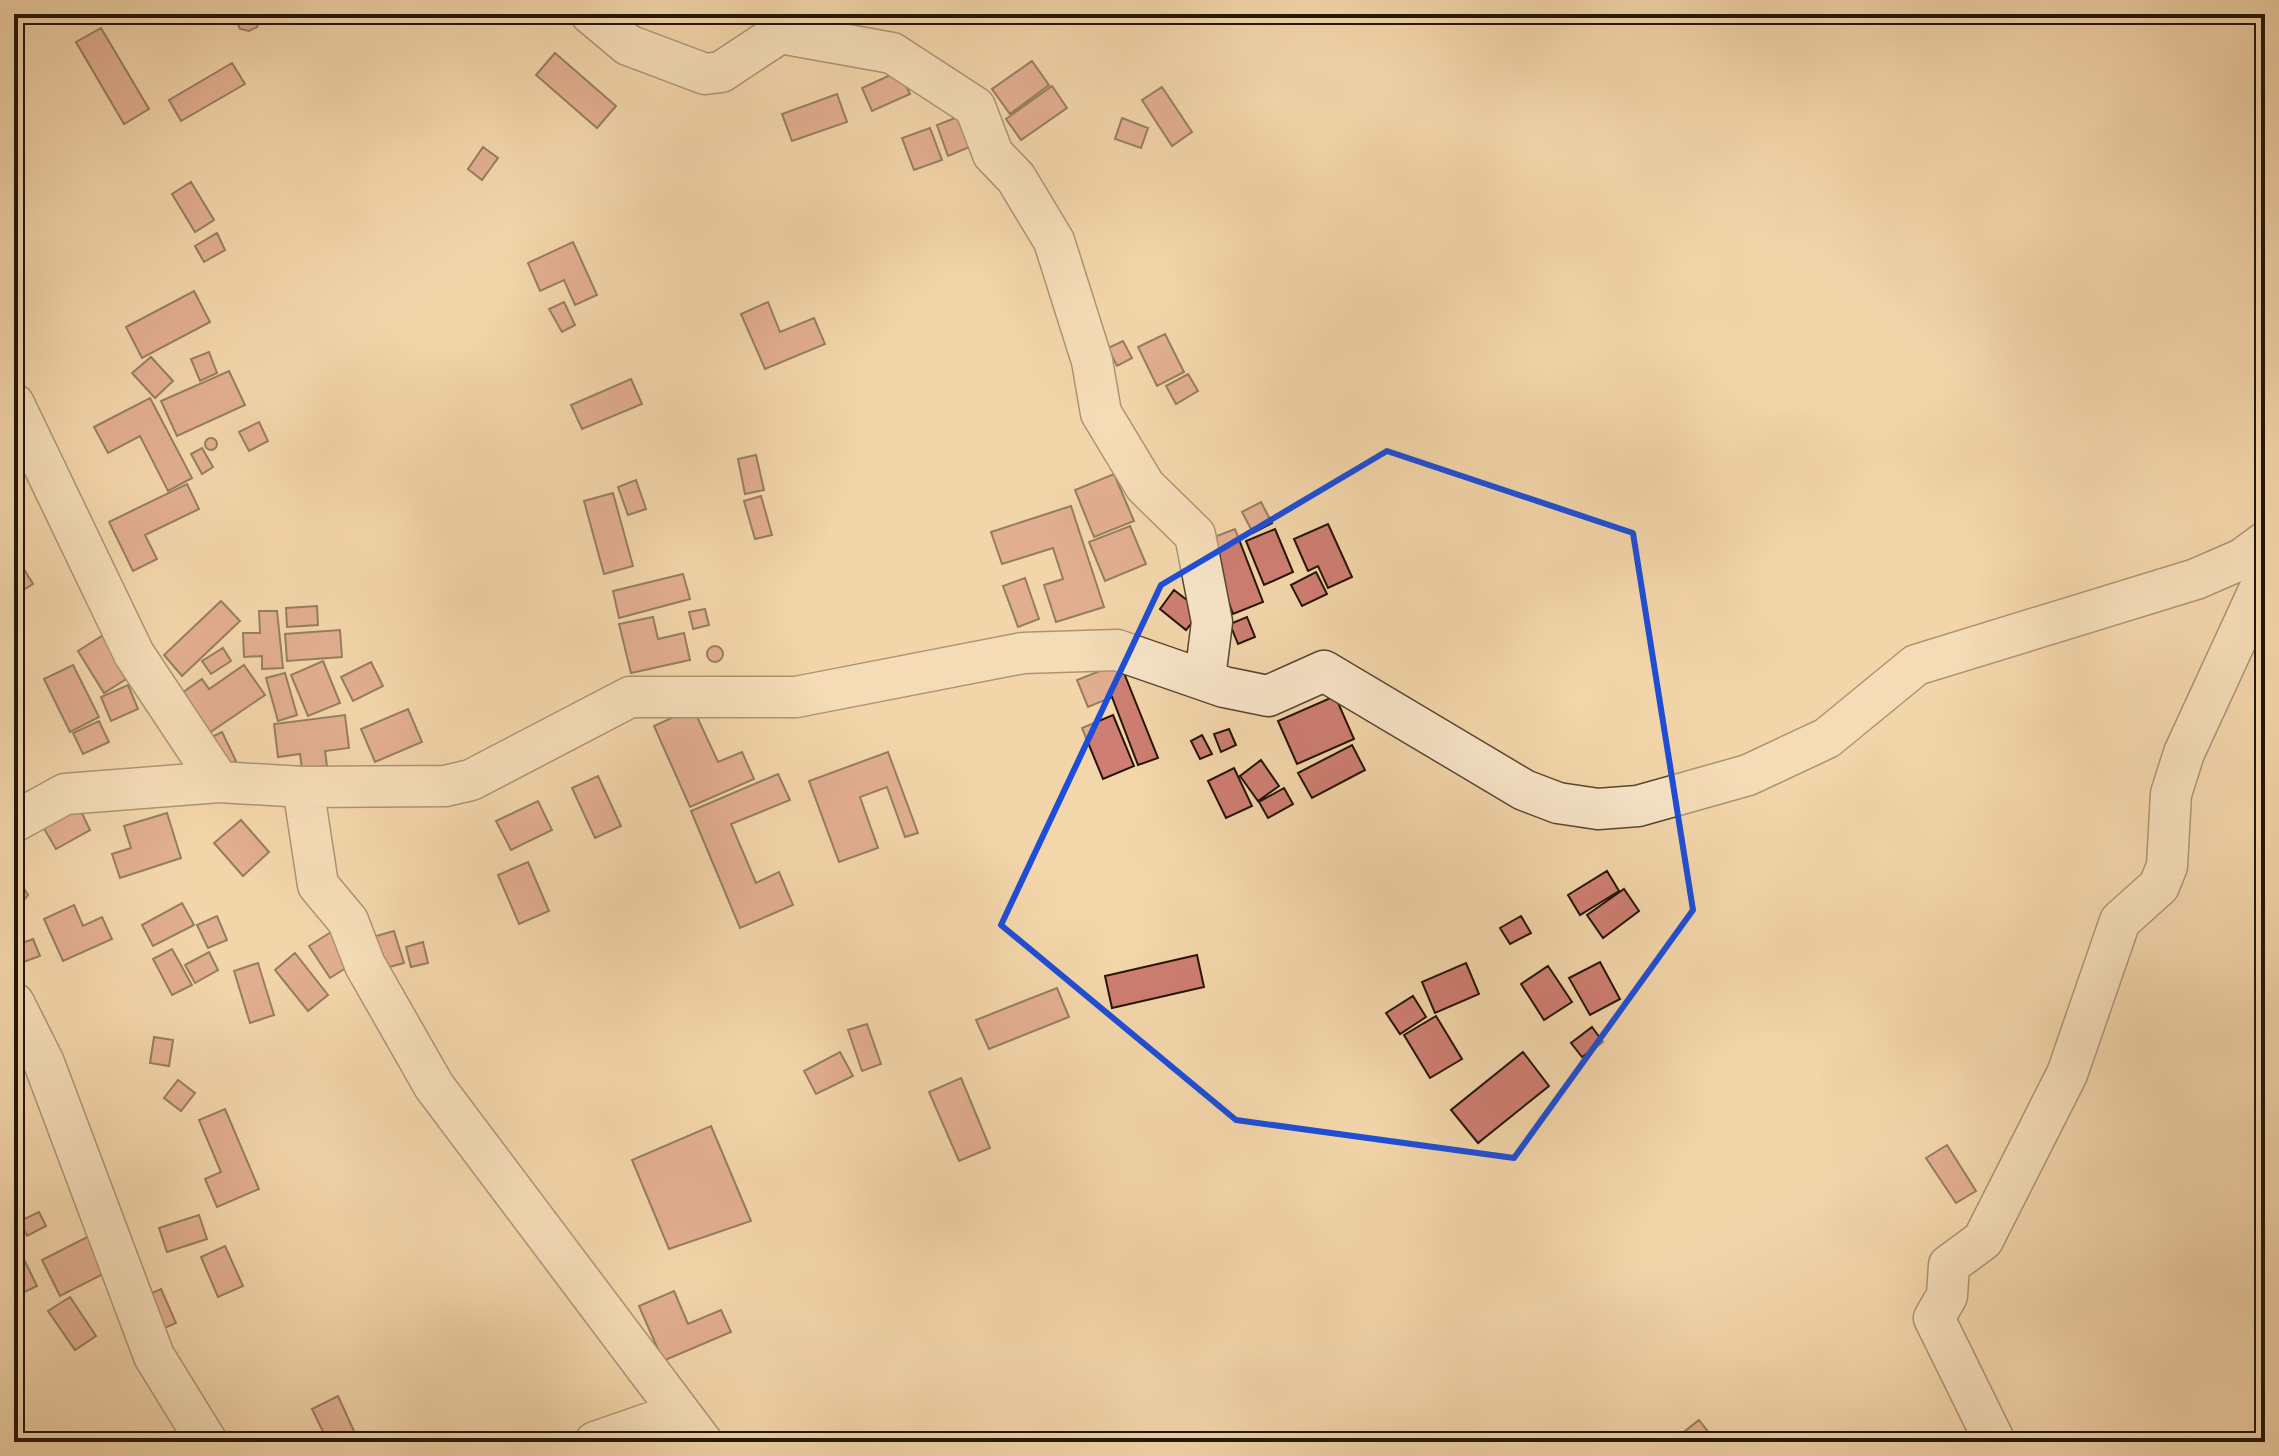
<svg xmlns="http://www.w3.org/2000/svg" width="2279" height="1456" font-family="'Gentium Book Plus',serif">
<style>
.building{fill:#ce7e72;stroke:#241507;stroke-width:2}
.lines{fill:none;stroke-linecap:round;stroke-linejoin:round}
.minor-casing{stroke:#584530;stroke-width:43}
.minor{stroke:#f7e4c8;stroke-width:40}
.marked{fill:none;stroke:#1d4ed8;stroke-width:6;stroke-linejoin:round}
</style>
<rect width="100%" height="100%" fill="#f3d6aa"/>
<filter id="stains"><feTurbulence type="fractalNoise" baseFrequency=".0025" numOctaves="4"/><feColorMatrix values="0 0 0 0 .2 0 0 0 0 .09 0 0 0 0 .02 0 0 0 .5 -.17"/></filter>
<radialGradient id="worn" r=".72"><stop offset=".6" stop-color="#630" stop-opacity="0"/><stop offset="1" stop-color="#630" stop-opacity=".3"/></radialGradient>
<!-- building -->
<path class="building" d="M233,14H261V18L257,27L249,31L240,29Z
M442,14H464L459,24Z
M101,28L149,109L124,124L76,42Z
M555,53L616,106L597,128L536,75Z
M1032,61L1049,85L1010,114L992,89Z
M232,63L245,84L181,121L169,100Z
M899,71L910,94L872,111L862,88Z
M1052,86L1067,108L1021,140L1006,119Z
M1162,87L1192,132L1172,146L1142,100Z
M837,94L847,122L792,141L782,114Z
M960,116L972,146L948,156L937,125Z
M1122,118L1148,128L1141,148L1115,139Z
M930,128L942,160L914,170L902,138Z
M483,147L498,158L482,180L468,169Z
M191,182L214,220L195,232L172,194Z
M217,233L225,250L204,262L195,246Z
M573,242L597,295L575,305L564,280L540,291L528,263Z
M194,291L210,322L142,358L126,327Z
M564,302L575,325L562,332L549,309Z
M768,302L780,332L814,318L825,344L765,369L741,314Z
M1165,334L1184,372L1157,386L1138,347Z
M1123,341L1132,358L1117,366L1108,348Z
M209,352L217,373L200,381L191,359Z
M151,357L173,381L155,398L132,373Z
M229,371L245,405L177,436L161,401Z
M1188,374L1198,391L1176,404L1166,386Z
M631,379L642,404L582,429L571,405Z
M150,398L192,478L168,491L140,436L108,453L94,427Z
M259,422L268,441L249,451L239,432Z
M205 444a6 6 0 1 1 12 0a6 6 0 1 1-12 0Z
M202,448L213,467L202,474L191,454Z
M756,455L764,490L745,494L738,459Z
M1114,474L1134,521L1094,537L1075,490Z
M636,480L646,509L628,515L618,487Z
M187,484L199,509L145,535L157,559L133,571L109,522Z
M613,493L633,566L604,574L584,501Z
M761,496L772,535L755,539L744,501Z
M1261,502L1272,523L1253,533L1242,512Z
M1071,506L1104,607L1056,622L1044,585L1063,579L1053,548L1002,564L991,532Z
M1328,524L1352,577L1328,588L1318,566L1308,571L1294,539Z
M1130,526L1146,564L1105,581L1089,542Z
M1235,529L1263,602L1233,614L1206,540Z
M1275,529L1293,572L1264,585L1246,541Z
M14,553L33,584L14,596Z
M1316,572L1327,594L1302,606L1291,585Z
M683,574L690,599L619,618L613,591Z
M1025,578L1039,619L1018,627L1003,586Z
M1174,590L1201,611L1186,630L1160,609Z
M221,601L240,621L182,676L164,655Z
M317,606L318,625L287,627L286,608Z
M705,609L709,625L693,629L689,612Z
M259,611H277L283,668L262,669V656L244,657L243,633H260Z
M653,617L658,639L684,633L690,660L631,673L619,624Z
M1247,617L1255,637L1238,644L1230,624Z
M340,630L342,657L287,661L285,634Z
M105,634L131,676L104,693L78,651Z
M707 654a8 8 0 1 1 16 0a8 8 0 1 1-16 0Z
M223,648L231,661L211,674L202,661Z
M323,661L340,703L308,716L291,675Z
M371,662L383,686L353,701L341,677Z
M1120,663L1158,758L1138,765L1112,697L1088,707L1077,680Z
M73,665L99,717L70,732L44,679Z
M244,665L265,695L196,742L179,695L202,679L209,689Z
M285,673L297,715L278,721L266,678Z
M128,685L138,709L111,721L101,697Z
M1335,696L1354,739L1297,764L1278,721Z
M693,708L718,762L742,752L754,779L690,807L654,726Z
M408,709L422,742L375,762L361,729Z
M345,715L349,748L325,751L327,766L302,769L300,754L278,757L274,724Z
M1113,715L1134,766L1103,779L1082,728Z
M99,721L109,742L83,754L73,733Z
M1229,729L1236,745L1221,752L1214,734Z
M222,732L236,761L217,770L203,741Z
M1202,735L1212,754L1200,759L1191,741Z
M1352,745L1365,770L1312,798L1298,773Z
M888,752L918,833L905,837L887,787L860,797L878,848L839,862L809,781Z
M1261,760L1279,786L1258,801L1240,776Z
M1234,768L1252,806L1226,818L1208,781Z
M778,774L790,800L731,824L756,883L779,872L793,905L740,928L691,811Z
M598,776L621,826L595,838L572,788Z
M1284,788L1293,804L1268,818L1259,802Z
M538,801L552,830L511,850L496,821Z
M79,807L90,830L56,849L43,827Z
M167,813L181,858L120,878L112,854L131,848L124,826Z
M241,820L269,852L243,876L214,843Z
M528,862L549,911L519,924L498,875Z
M1607,871L1619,891L1580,915L1568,895Z
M21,884L28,895L20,905H14V885Z
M1624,889L1639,911L1603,938L1587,915Z
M182,903L194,925L153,946L142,925Z
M74,905L83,926L102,917L112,939L63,961L44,919Z
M217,916L227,940L208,948L197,925Z
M1521,916L1531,933L1510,944L1500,928Z
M339,927L360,959L330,978L309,946Z
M394,931L404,963L371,972L362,940Z
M33,939L40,956L15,965L14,946Z
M423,942L428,963L411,967L406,947Z
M172,949L192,985L172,995L153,959Z
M209,952L218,970L195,983L185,965Z
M295,953L328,995L308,1011L275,970Z
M1197,955L1204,987L1112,1008L1105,976Z
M1600,962L1620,999L1590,1015L1569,978Z
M258,963L274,1015L250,1023L234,971Z
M1466,963L1479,994L1435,1013L1422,982Z
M1548,966L1572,1002L1544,1020L1521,984Z
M1057,988L1069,1017L989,1049L976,1020Z
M1413,996L1426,1017L1400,1034L1386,1013Z
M1436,1016L1462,1059L1430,1078L1404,1035Z
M867,1024L881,1064L862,1071L848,1030Z
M1592,1027L1603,1042L1582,1057L1571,1043Z
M154,1037L173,1040L169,1066L150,1063Z
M840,1052L853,1076L816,1094L804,1071Z
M1523,1052L1549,1086L1478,1143L1451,1110Z
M961,1078L990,1148L959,1161L929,1092Z
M178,1080L195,1093L181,1111L164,1098Z
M225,1109L259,1189L217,1207L205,1179L221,1172L199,1120Z
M711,1126L751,1221L669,1249L632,1160Z
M1947,1145L1976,1191L1956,1203L1926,1158Z
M39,1212L46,1226L27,1236L20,1221Z
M199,1215L207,1239L167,1252L159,1228Z
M95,1233L113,1269L60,1296L42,1260Z
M14,1239L37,1286L14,1297Z
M225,1246L243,1286L218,1297L201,1257Z
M161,1289L176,1323L160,1330L145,1296Z
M674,1291L688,1324L721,1310L731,1332L663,1361L639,1306Z
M70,1297L96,1336L75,1350L48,1311Z
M338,1396L359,1442H328L312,1409Z
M1699,1420L1716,1442H1685L1680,1435Z"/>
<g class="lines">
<!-- minor casing -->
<g class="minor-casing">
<path id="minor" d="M591,14L628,45L705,74L721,72L780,33L892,53L975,107L993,154L1016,178L1054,241L1092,361L1101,413L1145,486L1195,535L1212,622L1205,678
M14,404L134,654L219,782
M303,787L318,885L348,921L365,965L434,1086L702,1442
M14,822L65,794L219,782L303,787L445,786L471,780L630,697H796L1023,653L1117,650L1224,687L1268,696L1324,671L1524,790L1558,803L1598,809L1638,806L1748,775L1827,738L1916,665L2196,579L2242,559L2265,542
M14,1003L44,1063L154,1356L207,1442
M595,1442L679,1413
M1995,1442L1934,1318L1947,1296L1949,1265L1983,1240L2067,1074L2120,921L2159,886L2167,866L2171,794L2184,753L2265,577"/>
</g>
<!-- minor -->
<use href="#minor" class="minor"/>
</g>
<!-- marked area -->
<path d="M0 0H2279V1456H0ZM1387,451L1633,533L1693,910L1514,1158L1236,1120L1001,925L1161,585Z" fill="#f3d6aa" fill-opacity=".55" fill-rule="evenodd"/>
<path class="marked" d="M1387,451L1633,533L1693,910L1514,1158L1236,1120L1001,925L1161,585Z"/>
<!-- margin -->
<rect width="2279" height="1456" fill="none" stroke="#f3d6aa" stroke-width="48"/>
<rect x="16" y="16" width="2247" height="1424" fill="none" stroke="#241507" stroke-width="4"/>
<rect x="24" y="24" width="2231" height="1408" fill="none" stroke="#241507" stroke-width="2"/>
<rect width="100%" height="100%" filter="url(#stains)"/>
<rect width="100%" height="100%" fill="url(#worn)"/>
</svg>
